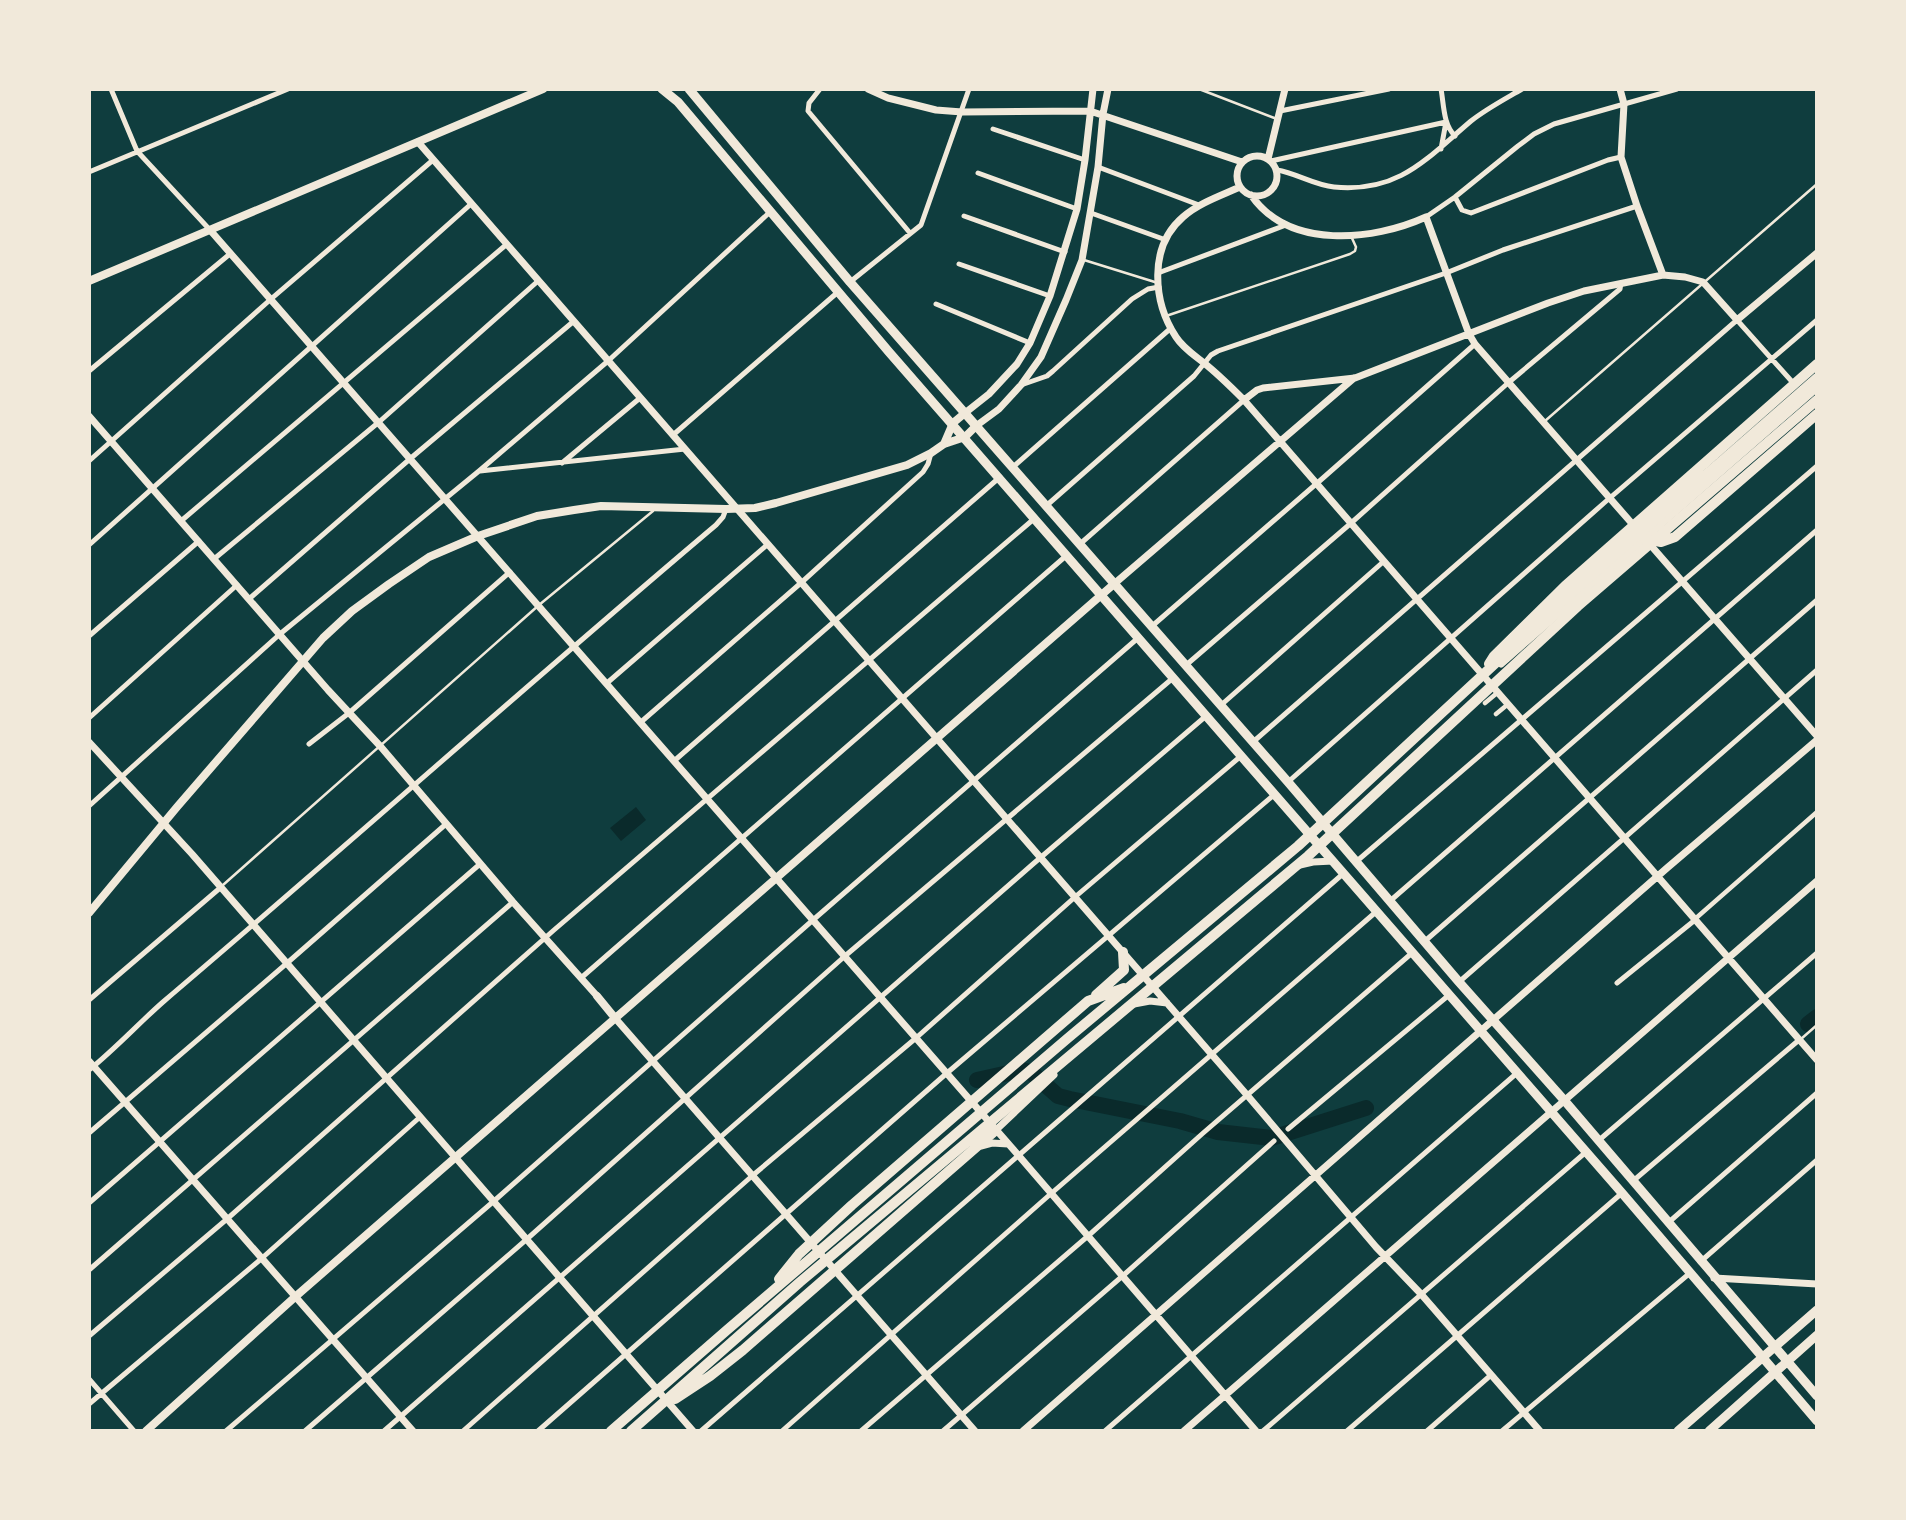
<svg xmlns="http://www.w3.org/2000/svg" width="1906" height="1520" font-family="Quicksand,sans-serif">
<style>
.water{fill:#0a2a2b}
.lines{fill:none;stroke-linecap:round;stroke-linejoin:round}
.river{stroke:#0a2a2b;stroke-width:16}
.service{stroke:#f1e9da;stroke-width:2.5}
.pedestrian{stroke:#f1e9da;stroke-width:4.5}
.minor{stroke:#f1e9da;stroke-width:5}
.tertiary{stroke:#f1e9da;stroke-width:7}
.secondary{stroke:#f1e9da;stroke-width:8}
.primary{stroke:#f1e9da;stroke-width:9}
.motorway{stroke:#f1e9da;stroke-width:10}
</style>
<rect width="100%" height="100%" fill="#0f3d3e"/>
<!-- water -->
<path class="water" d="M636,807L646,820L621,841L610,828Z"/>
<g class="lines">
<!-- river -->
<path class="river" d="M1808,1024L1817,1017
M977,1080L1022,1070L1032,1073L1058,1096L1070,1099L1180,1121L1218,1132L1272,1138L1366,1108"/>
<!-- service -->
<path class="service" d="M1199,89L1277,119
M1084,260L1158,283
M1166,316L1350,254L1355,251L1356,247L1351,236
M1545,421L1817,184
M223,885L539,605L653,511
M1801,1039L1817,1025"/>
<!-- pedestrian -->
<path class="pedestrian" d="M1485,703L1497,693
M1496,714L1507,705
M1695,919L1817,812"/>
<!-- minor -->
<path class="minor" d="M111,89L137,151L210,230
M820,89L809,103L808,111L910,233
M1441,89C1444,105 1443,124 1455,136
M1280,111L1389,89
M993,129L1085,160
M1271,161L1446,122L1441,149
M1098,167L1199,205
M1277,170C1296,173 1314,185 1334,187C1399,193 1426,159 1471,121C1486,109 1505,99 1522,89
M89,172L288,89
M978,173L1077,209
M1455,197L1462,210L1471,213L1608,160L1621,157
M1091,213L1166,240
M964,216L1065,252
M1426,217L1455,197L1518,146L1534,134L1554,124L1677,89
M959,264L1050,296
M1158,273L1286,225
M850,282L921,225L969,89
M936,304L1030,343
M89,371L231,253
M1021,385L1047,376L1053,371L1132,299L1148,289L1159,287
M673,435L838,292
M89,461L271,299L433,160
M562,463L640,398
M1013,467L1171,328
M480,471L685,449
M1046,506L1194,376L1211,355L1218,351L1446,273L1503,250L1637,206
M181,521L507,244
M1080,544L1244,400
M89,545L471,204
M214,559L379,422L538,281
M249,599L411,458L574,321
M1151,627L1323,478L1475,344
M89,636L199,541
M1185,666L1350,524L1508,383L1620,289L1621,283
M607,683L768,544
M1220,706L1383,562
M89,718L237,585
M641,722L802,582L923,472L928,464L931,453
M1253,742L1737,320L1795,385
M309,744L349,713L510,572
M674,761L1000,477
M1288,782L1604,503L1817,320
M89,806L280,634L479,471L608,361L770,212
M1357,861L1817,466
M1390,901L1817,530
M1425,941L1817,600
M581,978L1067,555
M1459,982L1817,670
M1617,983L1695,920
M89,1000L220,888
M89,1070C115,1049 138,1024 163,1002C349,844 530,682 716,525L723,517L726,509
M1288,1129L1449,995
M89,1133L286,964L446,824
M1598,1141L1817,953
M1633,1181L1799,1040
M89,1203L480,864
M1669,1222L1817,1093
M1700,1262L1817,1160
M89,1270L513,902
M89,1336L227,1219L554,930L1035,518
M89,1379L134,1431
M89,1404L261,1259L420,1117
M226,1431L494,1201L813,920L1138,638
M305,1431L527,1239L845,956L1173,678
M384,1431L1033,864L1206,716
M463,1431L752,1176L916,1038L1075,897L1241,756
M538,1431L947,1073L1275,794
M701,1431L1344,873
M782,1431L1046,1198L1377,911
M861,1431L1088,1236L1202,1134L1412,953
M943,1431L1126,1273L1274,1141
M1105,1431L1517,1073
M1263,1431L1586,1152
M1347,1431L1622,1193
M1427,1431L1491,1375
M1502,1431L1690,1273"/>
<!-- tertiary -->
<path class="tertiary" d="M868,89L888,98L936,110L962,112L1090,111L1242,162
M1620,89L1624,104L1621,157L1637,206L1663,275L1685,277L1703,282L1737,320L1817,253
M418,142L1247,1095L1376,1247L1421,1294L1540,1431
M1237 176a20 20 0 1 1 40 0a20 20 0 1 1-40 0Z
M1268,159L1285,89
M1240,187C1220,196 1199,203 1183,217C1148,247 1153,302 1176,337C1183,348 1194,355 1204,363C1218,374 1231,387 1244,400L1817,1060
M1251,195C1289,250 1373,241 1426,217L1469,334L1475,344L1635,527
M210,230L1019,1156L1256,1431
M1244,400L1257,390L1263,388L1355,378L1548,303L1584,291L1663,275
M965,413L989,394L1017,364L1030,343L1050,296L1077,209L1085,160L1093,89
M89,416L328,690L381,747L513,902L597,996
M976,426L999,409L1021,385L1041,357L1066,300L1082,260L1098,167L1103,114L1108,89
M1647,541L1817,736
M1114,584L1354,378
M1501,664L1817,388
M89,742L192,854L693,1431
M1300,865L1313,862L1333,861
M1134,1004L1150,1001L1167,1003
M615,1018L975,1431
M89,1061L413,1431
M996,1130L1054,1075
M981,1146L992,1143L1008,1144
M1714,1278L1817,1284
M1023,1431L1667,868L1817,740
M1184,1431L1817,881"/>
<!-- secondary -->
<path class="secondary" d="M89,281L543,89
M944,444L953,423L965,413
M89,913L177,807L323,638L352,611L389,584L429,557L478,536L537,516L574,510L601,506L726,509L755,508L776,503L907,465L931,453L944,444L965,437L976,426
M597,996L615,1018
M146,1431L295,1297L1114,584"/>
<!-- primary -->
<path class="primary" d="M662,89L678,102L889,352L1622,1193L1817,1421
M689,89L850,282L1288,782L1459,982L1564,1100L1817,1396
M1678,1431L1817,1310
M1709,1431L1817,1335"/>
<!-- motorway -->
<path class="motorway" d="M1645,539L1661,542L1675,537L1817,414
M1489,664L1494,656L1565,586L1817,364
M1096,995L1124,970L1123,952
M779,1279L799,1254L852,1205L1088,1001L1124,988
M675,1399L710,1376L743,1350L996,1130
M611,1431L727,1330L1068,1038L1298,846L1569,595L1817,378
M631,1431L800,1282L1308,856L1578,606L1817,400"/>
</g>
<!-- border -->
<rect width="1906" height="1520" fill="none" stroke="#f1e9da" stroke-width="182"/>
</svg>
